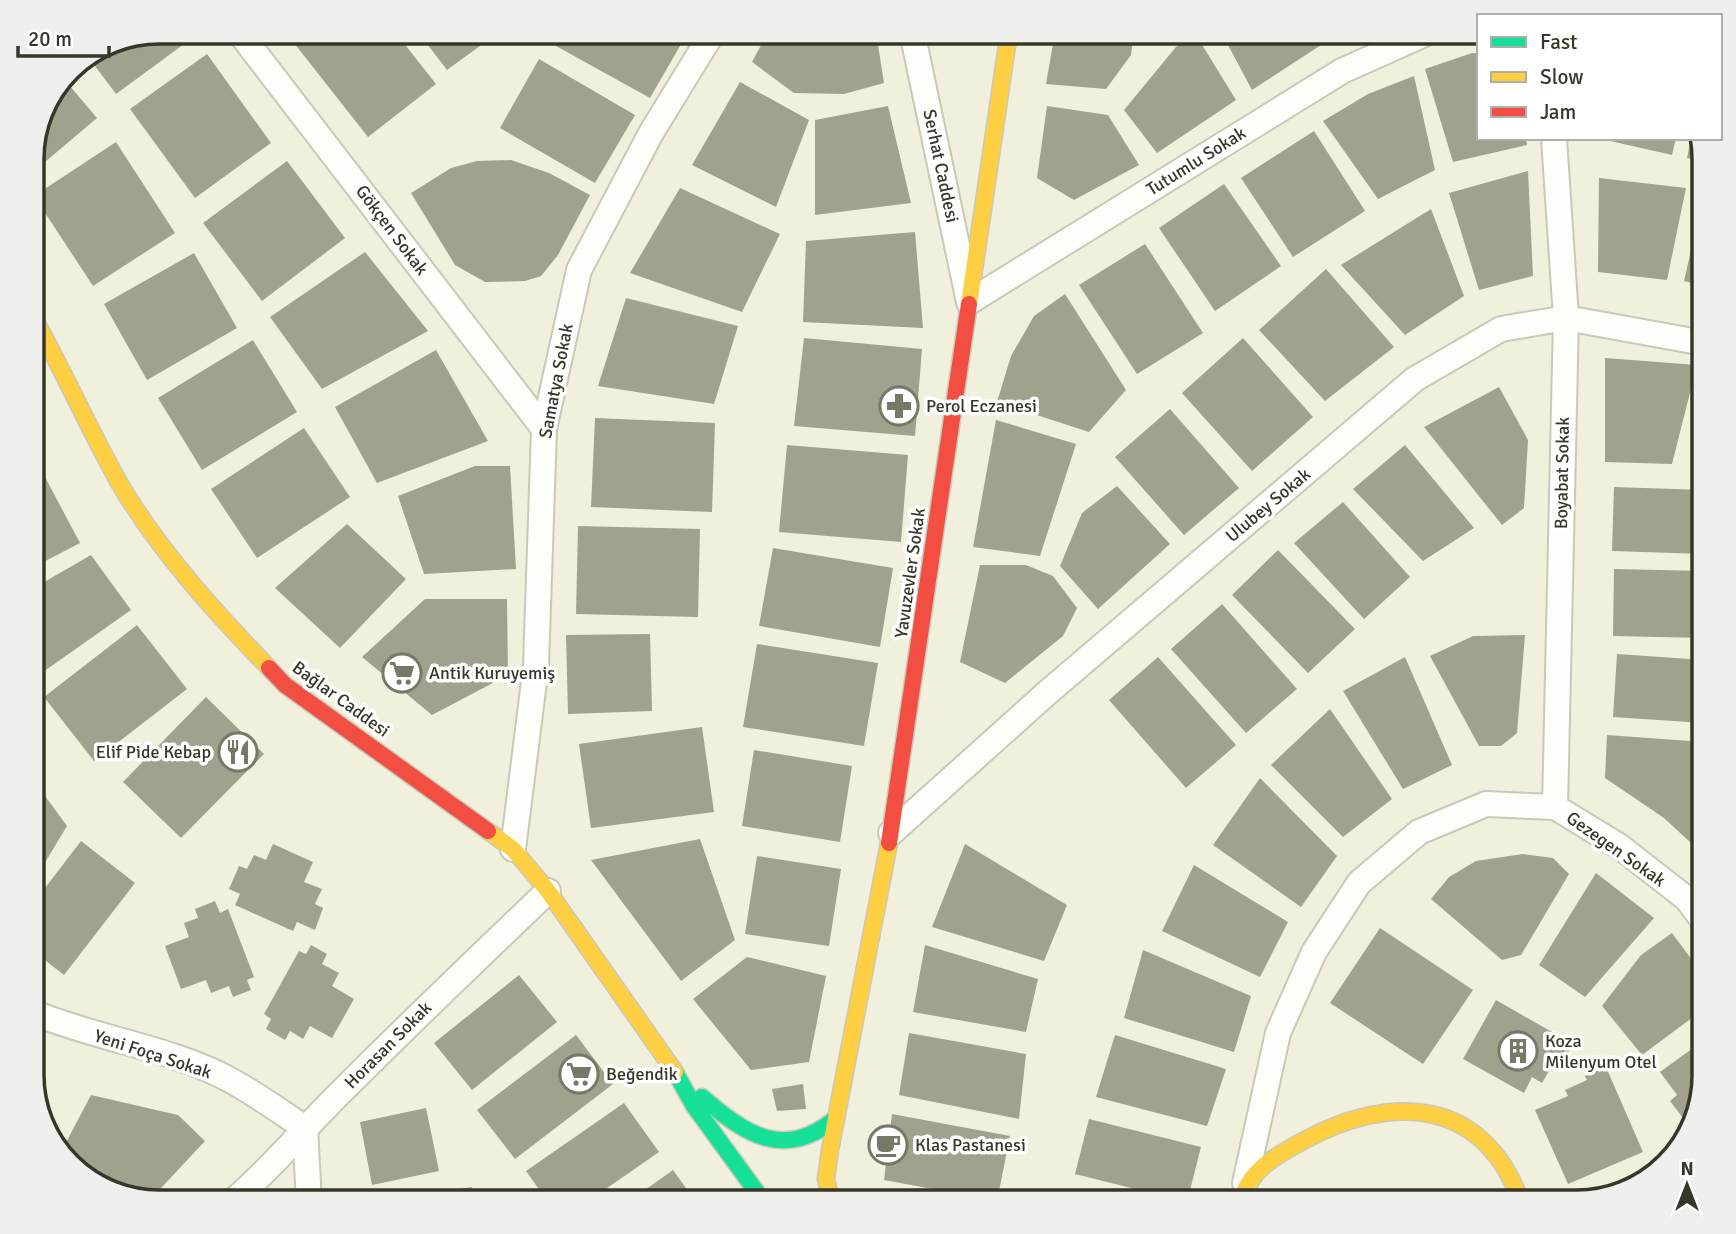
<svg xmlns="http://www.w3.org/2000/svg" width="1736" height="1234" font-family="Signika,sans-serif">
<style>
.building{fill:#a2a18e}
.lines{fill:none;stroke-linecap:round;stroke-linejoin:round}
.street-casing{stroke:#c9c9b9;stroke-width:28}
.fast-casing{stroke:#c9c9b9;stroke-width:19}
.slow-casing{stroke:#c9c9b9;stroke-width:19}
.jam-casing{stroke:#c9c9b9;stroke-width:19}
.street{stroke:#fdfdfa;stroke-width:24}
.fast{stroke:#16e098;stroke-width:16}
.slow{stroke:#ffcf43;stroke-width:16}
.jam{stroke:#f24e42;stroke-width:16}
.labels{text-anchor:middle;dominant-baseline:central;stroke-width:7;stroke-linejoin:round;paint-order:stroke}
.street-label{font-size:18px;fill:#373729;stroke:#fff}
.poi-label{font-size:18px;fill:#373729;stroke:#fff;text-anchor:start}
.rim{fill:none;stroke:#373729;stroke-width:3.5}
</style>
<rect width="100%" height="100%" fill="#f1f0dc"/>
<!-- building -->
<path class="building" d="M158,32H191L195,36L116,94L89,58Z
M309,32H395L436,84L368,137L294,43Z
M418,32H499L447,70Z
M564,32H688L650,98L556,46Z
M768,32H876L884,83L844,94L794,93L752,62Z
M1055,32H1134L1131,55L1106,89L1046,84Z
M1221,32H1317L1324,43L1252,90Z
M1196,35L1236,100L1157,153L1124,110L1176,47Z
M1472,53H1479V138H1526L1527,145L1453,162L1425,69Z
M207,54L271,143L195,198L130,109Z
M539,59L635,115L595,183L500,128Z
M1414,76L1435,170L1378,199L1323,121L1368,94Z
M63,78L97,118L32,173V150L44,103Z
M740,82L809,120L776,207L692,165Z
M888,106L911,203L815,215V120Z
M1047,106L1108,115L1139,165L1074,200L1037,178Z
M1314,131L1365,211L1293,257L1241,178Z
M1597,138H1676L1672,155Z
M1691,138H1700L1704,161L1687,158Z
M116,142L175,233L93,286L34,196Z
M511,160L549,173L590,195L558,255L541,276L525,281L485,282L455,265L411,193L451,168L477,161Z
M287,161L345,238L262,301L203,223Z
M1528,171L1533,276L1479,290L1449,193Z
M1599,178L1686,188L1667,280L1598,272Z
M1224,184L1281,266L1215,311L1159,228Z
M680,188L780,234L742,312L630,273Z
M1704,193V286L1684,281Z
M1431,209L1464,296L1405,335L1341,265Z
M915,232L923,328L803,322L806,241Z
M1145,244L1203,333L1137,374L1079,285Z
M365,252L428,331L322,389L270,317Z
M194,253L237,328L147,380L104,304Z
M1326,269L1394,347L1325,401L1259,330Z
M1065,294L1126,390L1089,432L997,402L1011,356L1034,316Z
M626,298L738,326L714,404L598,386Z
M804,338L922,349L915,436L794,426Z
M1243,338L1313,417L1252,471L1182,393Z
M253,340L297,412L202,470L158,398Z
M436,350L488,441L377,483L335,407Z
M1605,358L1697,365L1672,464L1605,462Z
M1499,387L1528,440L1524,508L1502,525L1424,427Z
M1170,409L1239,488L1184,535L1115,457Z
M595,418L715,423L712,512L591,507Z
M996,420L1076,444L1040,556L973,547Z
M304,428L350,497L257,558L211,489Z
M787,445L908,455L901,542L779,532Z
M1405,445L1474,528L1423,561L1353,489Z
M475,466H510L516,569L424,574L398,496Z
M45,477L80,543L32,568V484Z
M1117,486L1170,544L1098,609L1060,566L1082,513Z
M1614,487L1704,490V554L1612,551Z
M1343,502L1410,577L1364,619L1294,543Z
M347,524L406,579L340,648L275,588Z
M578,526L700,529L698,617L576,614Z
M773,548L893,568L880,647L759,626Z
M1278,550L1355,629L1308,673L1232,595Z
M91,555L131,610L33,679L32,589Z
M980,565H1026L1053,576L1077,608L1063,636L1005,683L960,662Z
M1614,569L1704,571V638L1613,636Z
M425,599H507L508,675L432,715L362,657Z
M1222,604L1297,689L1246,733L1171,649Z
M137,625L187,689L94,761L44,697Z
M650,634L652,711L568,714L566,635Z
M1525,635L1517,733L1501,746H1479L1430,656L1473,636Z
M757,644L878,663L864,746L743,727Z
M1617,654L1704,660V723L1613,717Z
M1158,657L1236,745L1186,788L1109,700Z
M1405,657L1452,765L1403,789L1343,691Z
M206,697L264,754L181,838L123,782Z
M1330,709L1392,799L1343,837L1271,765Z
M702,727L714,812L591,828L579,744Z
M1607,735L1704,742V855L1664,818L1605,778Z
M754,750L852,766L840,842L742,826Z
M1260,778L1337,856L1301,907L1213,845Z
M37,785L67,826L32,884V788Z
M700,839L735,940L681,981L591,860Z
M81,841L135,883L64,975L32,950V905Z
M273,844L313,862L304,882L322,889L315,904L323,908L315,930L297,922L293,931L235,905L240,894L229,889L239,866L247,869L254,855L266,860Z
M965,844L1067,905L1044,961L932,927Z
M1523,854L1553,858L1569,874L1521,955L1502,960L1431,899L1449,877L1476,861Z
M757,856L841,869L829,946L745,934Z
M1194,865L1288,922L1260,977L1162,931Z
M1596,873L1654,918L1585,997L1539,965Z
M215,901L220,913L228,909L254,977L247,980L251,990L233,997L229,986L211,993L206,980L181,989L165,946L189,937L184,923L198,918L195,909Z
M1380,928L1473,990L1423,1064L1330,1003Z
M1672,933L1704,976V1009L1642,1055L1602,1006L1641,955Z
M311,945L327,954L322,964L339,973L332,986L354,999L332,1038L310,1026L303,1039L290,1031L285,1040L266,1029L271,1019L264,1014L299,951L306,954Z
M925,945L1038,979L1026,1032L913,1012Z
M1143,950L1251,996L1234,1052L1124,1018Z
M747,957L826,976L809,1062L751,1070L693,999Z
M519,975L557,1022L472,1090L434,1043Z
M1496,1000L1573,1044L1560,1068L1553,1064L1542,1083L1532,1077L1524,1093L1463,1059Z
M909,1033L1026,1054L1019,1119L899,1095Z
M576,1035L613,1084L515,1159L477,1110Z
M1115,1035L1226,1069L1207,1126L1096,1097Z
M1704,1040V1076L1688,1125L1670,1101L1677,1095L1660,1072Z
M1606,1067L1643,1152L1568,1184L1535,1110L1568,1096L1565,1090L1587,1080L1585,1076Z
M803,1084L806,1109L777,1111L772,1089Z
M91,1095L178,1115L205,1141L150,1200L81,1177L61,1152Z
M624,1103L659,1152L587,1202H548L526,1171Z
M426,1108L439,1171L372,1185L360,1122Z
M892,1114L1010,1136L997,1201L884,1180Z
M1089,1119L1201,1147L1187,1202L1075,1174Z
M673,1170L696,1202H628Z
M1655,1172L1634,1189L1601,1197L1600,1196Z
M472,1187L475,1202H386V1201Z
M1059,1195L1089,1201V1202H1058Z"/>
<g class="lines">
<!-- street casing -->
<g class="street-casing">
<path id="street" d="M239,32L544,429
M912,32L969,302L1342,71L1429,32
M1554,138L1566,318L1555,807
M891,833L1047,693L1415,379L1501,329L1566,318L1704,343
M513,849L536,666L544,429L579,270L651,133L713,32
M32,1012C96,1039 170,1047 232,1081C257,1095 281,1112 305,1128
M305,1128L309,1202
M1245,1183L1278,1033L1314,952L1359,883L1419,832L1486,804L1555,807L1619,846L1687,899L1704,922
M232,1202C272,1168 306,1126 344,1089C411,1022 479,957 548,891"/>
</g>
<!-- fast casing -->
<g class="fast-casing">
<path id="fast" d="M675,1072L694,1106L764,1202
M702,1097C746,1135 785,1161 836,1118"/>
</g>
<!-- slow casing -->
<g class="slow-casing">
<path id="slow" d="M969,304L1009,32
M32,315C64,371 89,430 121,486C162,554 214,611 269,668
M488,831L513,849L548,891L675,1072
M831,1202L826,1179L830,1150L889,843
M1240,1202C1250,1170 1275,1156 1303,1141C1391,1093 1483,1097 1521,1202"/>
</g>
<!-- jam casing -->
<g class="jam-casing">
<path id="jam" d="M269,668L285,685L488,831
M889,843L969,304"/>
</g>
<!-- street -->
<use href="#street" class="street"/>
<!-- fast -->
<use href="#fast" class="fast"/>
<!-- slow -->
<use href="#slow" class="slow"/>
<!-- jam -->
<use href="#jam" class="jam"/>
</g>
<!-- icons -->
<defs>
<g id="pharmacy-ring" transform="scale(2.0125)"><circle r="9.5" fill="#fff" stroke="#787868" stroke-width="1.5"/><path d="M-2-6h4v4h4v4h-4v4h-4v-4h-4v-4h4Z" fill="#787868"/></g>
<g id="supermarket-ring" transform="scale(2.0125)"><circle r="9.5" fill="#fff" stroke="#787868" stroke-width="1.5"/><path d="M-6-5.5h2.5l.6 2H6L4.5 2H-2.5L-4.4-4H-6ZM-1.5 3.2a1.3 1.3 0 1 0 .1 0ZM3 3.2a1.3 1.3 0 1 0 .1 0Z" fill="#787868"/></g>
<g id="restaurant-ring" transform="scale(2.0125)"><circle r="9.5" fill="#fff" stroke="#787868" stroke-width="1.5"/><path d="M-5-6h1v4h1v-4h1v4h1v-4h1v5L-1.5 .5V6h-2V.5L-5-1ZM5-6V6H3V1.5H1.5Q1.5-4 5-6Z" fill="#787868"/></g>
<g id="building-ring" transform="scale(2.0125)"><circle r="9.5" fill="#fff" stroke="#787868" stroke-width="1.5"/><path d="M-4-6H4V6H1V3H-1V6H-4ZM-2.5-4.3h1.7v1.8h-1.7ZM.8-4.3h1.7v1.8H.8ZM-2.5-1h1.7V.8h-1.7ZM.8-1h1.7V.8H.8Z" fill="#787868"/></g>
<g id="cafe-ring" transform="scale(2.0125)"><circle r="9.5" fill="#fff" stroke="#787868" stroke-width="1.5"/><path d="M-5.5-4.5H6V0H3Q3 3.5 0 3.5H-2.5Q-5.5 3.5-5.5 0ZM3-3.2v2h1.7v-2ZM-6 4.5H4V6H-6Z" fill="#787868"/></g>
</defs>
<g fill-rule="evenodd">
<use href="#pharmacy-ring" x="899" y="406"/>
<use href="#supermarket-ring" x="402" y="673"/>
<use href="#restaurant-ring" x="238" y="752"/>
<use href="#building-ring" x="1518" y="1051"/>
<use href="#supermarket-ring" x="579" y="1074"/>
<use href="#cafe-ring" x="888" y="1145"/>
</g>
<g class="labels">
<!-- street labels -->
<g class="street-label">
<text transform="translate(1196 161) rotate(-32)">Tutumlu Sokak</text>
<text transform="translate(941 166) rotate(78)">Serhat Caddesi</text>
<text transform="translate(392 230) rotate(53)">Gökçen Sokak</text>
<text transform="translate(556 381) rotate(-79)">Samatya Sokak</text>
<text transform="translate(1562 473) rotate(-89)">Boyabat Sokak</text>
<text transform="translate(1268 505) rotate(-40)">Ulubey Sokak</text>
<text transform="translate(910 573) rotate(-82)">Yavuzevler Sokak</text>
<text transform="translate(341 699) rotate(36)">Bağlar Caddesi</text>
<text transform="translate(1616 849) rotate(35)">Gezegen Sokak</text>
<text transform="translate(388 1045) rotate(-45)">Horasan Sokak</text>
<text transform="translate(153 1054) rotate(18)">Yeni Foça Sokak</text>
</g>
<!-- poi labels -->
<g class="poi-label">
<text x="926" y="406">Perol Eczanesi</text>
<text x="429" y="673">Antik Kuruyemiş</text>
<text x="211" y="752" text-anchor="end">Elif Pide Kebap</text>
<text x="1545" y="1041">Koza<tspan x="1545" dy="21">Milenyum Otel</tspan></text>
<text x="606" y="1074">Beğendik</text>
<text x="915" y="1145">Klas Pastanesi</text>
</g>
</g>
<!-- crop -->
<path d="M0 0H1736V1234H0ZM159 44H1577A115 115 0 0 1 1692 159V1075A115 115 0 0 1 1577 1190H159A115 115 0 0 1 44 1075V159A115 115 0 0 1 159 44Z" fill="#efefee" fill-rule="evenodd"/>
<path class="rim" d="M159 44H1577A115 115 0 0 1 1692 159V1075A115 115 0 0 1 1577 1190H159A115 115 0 0 1 44 1075V159A115 115 0 0 1 159 44Z"/>
<!-- legend -->
<rect x="1477" y="14" width="245" height="126" fill="#ffffff" stroke="#afafa9" stroke-width="2"/>
<rect x="1491" y="37" width="35" height="10" fill="#16e098" stroke="#afafa9" stroke-width="2"/>
<text x="1540" y="49" font-size="21" fill="#373729">Fast</text>
<rect x="1491" y="72" width="35" height="10" fill="#ffcf43" stroke="#afafa9" stroke-width="2"/>
<text x="1540" y="84" font-size="21" fill="#373729">Slow</text>
<rect x="1491" y="107" width="35" height="10" fill="#f24e42" stroke="#afafa9" stroke-width="2"/>
<text x="1540" y="119" font-size="21" fill="#373729">Jam</text>
<!-- north arrow -->
<g transform="translate(1687 1185)" stroke="#ffffff" stroke-width="5" paint-order="stroke">
<path d="M0-5L12 26L0 18L-12 26Z" fill="#373729"/>
<text y="-10" font-size="19" font-weight="bold" text-anchor="middle" fill="#373729">N</text>
</g>
<!-- scale -->
<path d="M18 46v10h91v-10" fill="none" stroke="#373729" stroke-width="3.5"/>
<text x="28" y="46" font-size="21" fill="#373729" stroke="#ffffff" stroke-width="5" paint-order="stroke">20 m</text>
</svg>
